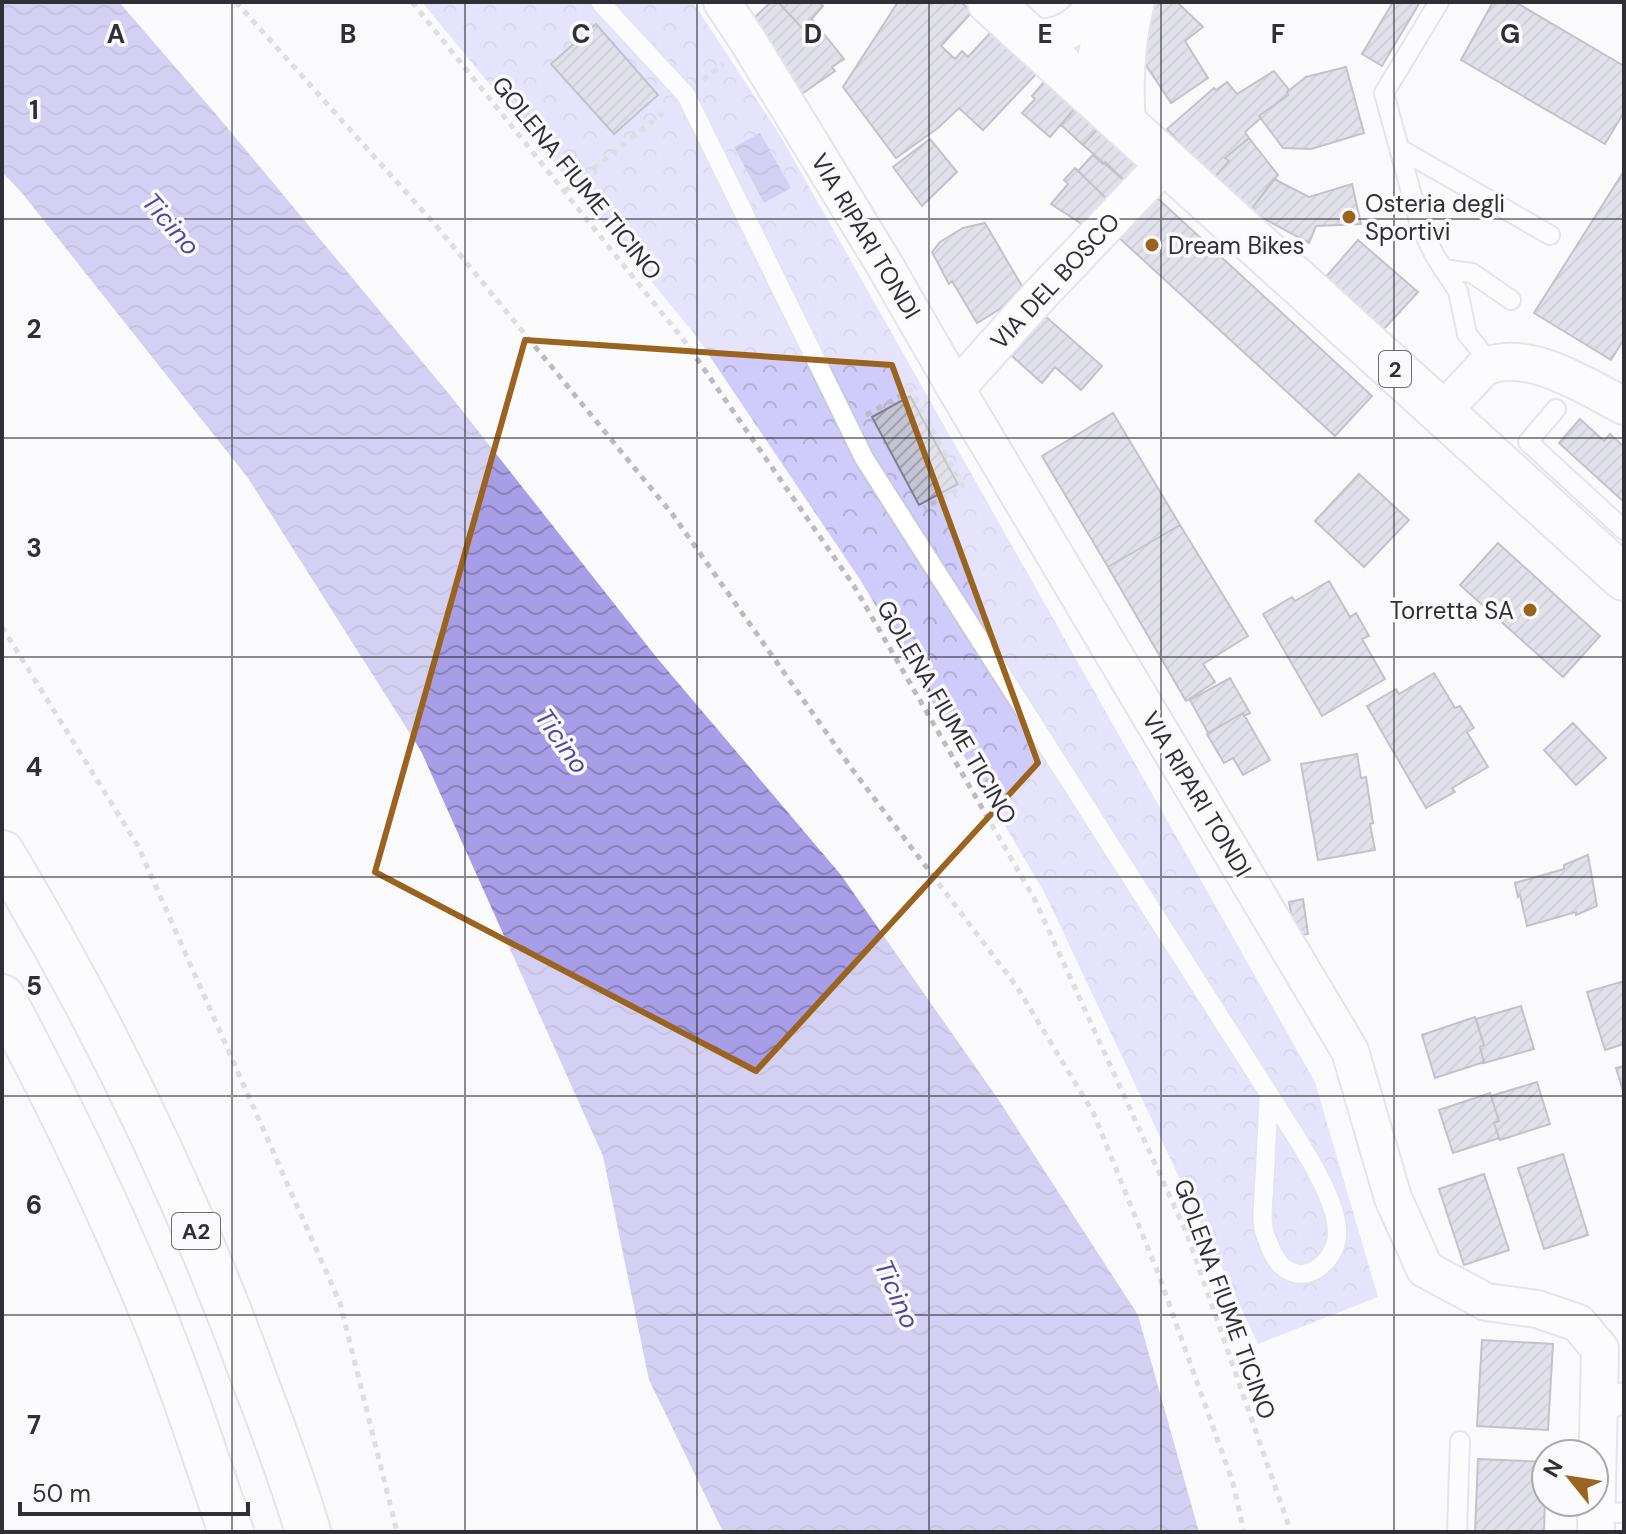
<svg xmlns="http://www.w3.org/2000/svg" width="1626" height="1534" font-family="'DM Sans',sans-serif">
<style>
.park{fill:url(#park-crowns)}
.water{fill:url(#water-waves)}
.building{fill:url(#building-hatch);stroke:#807f8e;stroke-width:2}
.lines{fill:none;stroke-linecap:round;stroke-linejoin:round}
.service-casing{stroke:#cac9da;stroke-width:22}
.pedestrian-casing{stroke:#cac9da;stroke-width:32}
.minor-casing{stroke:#cac9da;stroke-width:40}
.primary-casing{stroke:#cac9da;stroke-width:48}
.motorway-casing{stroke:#cac9da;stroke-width:48}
.path{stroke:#bcbcc0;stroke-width:5;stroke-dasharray:6 6;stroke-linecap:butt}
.service{stroke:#fff;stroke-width:18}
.pedestrian{stroke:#fff;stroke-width:28}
.minor{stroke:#fff;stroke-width:36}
.primary{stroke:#fff;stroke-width:44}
.motorway{stroke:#fff;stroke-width:44}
.marked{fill:none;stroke:#9a641e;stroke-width:6;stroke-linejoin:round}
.grid{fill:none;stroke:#2f2f35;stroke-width:2;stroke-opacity:0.55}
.poi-dot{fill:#9a641e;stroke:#fafafd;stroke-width:3}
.labels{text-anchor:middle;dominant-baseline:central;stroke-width:7;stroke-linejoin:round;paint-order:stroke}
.shield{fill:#fafafd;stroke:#6c6c71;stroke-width:2}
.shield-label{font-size:22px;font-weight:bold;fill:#2f2f35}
.street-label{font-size:24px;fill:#2f2f35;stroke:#fafafd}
.poi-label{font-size:24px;fill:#2f2f35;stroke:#fafafd;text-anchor:start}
.water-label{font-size:26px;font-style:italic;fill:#57469c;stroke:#fafafd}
.grid-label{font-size:26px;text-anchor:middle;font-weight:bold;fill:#2f2f35;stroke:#fafafd;stroke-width:7;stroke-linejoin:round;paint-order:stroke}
</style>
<defs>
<pattern id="park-crowns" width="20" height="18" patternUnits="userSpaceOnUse" patternTransform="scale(2)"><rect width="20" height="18" fill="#cfcbfa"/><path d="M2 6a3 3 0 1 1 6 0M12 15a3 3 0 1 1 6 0" fill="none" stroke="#b2afd7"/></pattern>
<pattern id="water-waves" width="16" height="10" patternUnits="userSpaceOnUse" patternTransform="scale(2)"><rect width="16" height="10" fill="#a79ee7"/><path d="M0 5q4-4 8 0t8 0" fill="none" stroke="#8881bc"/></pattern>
<pattern id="building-hatch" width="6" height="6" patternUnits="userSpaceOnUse" patternTransform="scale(2)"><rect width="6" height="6" fill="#c5c4d5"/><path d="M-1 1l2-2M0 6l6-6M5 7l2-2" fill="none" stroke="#a0a0ae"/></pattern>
</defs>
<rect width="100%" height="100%" fill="#fafafd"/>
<!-- park -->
<path class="park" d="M422,2H693L781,137L1315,1082L1378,1297L1258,1344L1044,892L861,581L696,336Z"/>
<!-- water -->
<path class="water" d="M2,2H119L215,113L449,394L657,658L841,875L998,1099L1138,1315L1199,1532H723L649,1380L603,1156L421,751L248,478L22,193L2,172Z
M760,133L791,188L764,203L734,147Z"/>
<!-- building -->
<path class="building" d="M771,2H778L803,29L812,19L844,59L832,67L835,71L800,95L754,18Z
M778,2H818L823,6L803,29Z
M898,2H961L972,12L941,46L955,59L962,51L968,57L993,30L1038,72L983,130L959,108L938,128L896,158L843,87Z
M1142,2H1177L1203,27L1185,41L1208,78L1171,103L1132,44Z
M1393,2H1420L1382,66L1362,54Z
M1493,2H1515L1624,66V112L1605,144L1461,60Z
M596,24L658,95L614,134L551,64Z
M1346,67L1364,133L1311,149L1283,148L1259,116L1288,95L1287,92L1306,77Z
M1274,71L1289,90L1287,92L1288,95L1259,116L1261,118L1245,132L1249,138L1225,158L1229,161L1213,179L1167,129L1214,88L1216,90L1227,82L1237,94Z
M1050,75L1081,101L1050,137L1022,113L1035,99L1032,96Z
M1081,101L1104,122L1083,145L1061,125Z
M1104,122L1149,165L1129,185L1083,145Z
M1249,138L1278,175L1250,211L1213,179L1229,161L1225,158Z
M930,139L957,172L922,206L893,167Z
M1093,155L1103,164L1105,162L1129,185L1112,204L1078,171Z
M1075,168L1112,204L1088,228L1051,204L1068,184L1064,180Z
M1624,171V339L1611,360L1534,313Z
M1274,179L1309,197L1352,184L1361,224L1316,226L1309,243L1250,211Z
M1153,194L1372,396L1335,436L1116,235Z
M985,223L1026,293L977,323L952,281L949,284L932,252L940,242L963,228Z
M1358,240L1418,292L1383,330L1325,278Z
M1037,309L1102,366L1081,390L1055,367L1042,383L1003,348Z
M910,396L958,484L919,505L872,417Z
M1113,413L1180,525L1108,567L1042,456Z
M1580,419L1604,441L1610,434L1624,447V502L1559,443Z
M1359,474L1409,520L1364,567L1315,521Z
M1180,525L1248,636L1203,664L1215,682L1186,701L1108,567Z
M1498,543L1600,636L1563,677L1460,585Z
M1329,581L1350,617L1356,613L1369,636L1362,639L1385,679L1322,716L1263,614L1292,597L1295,601Z
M1434,673L1455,708L1460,706L1474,728L1467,732L1488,767L1452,788L1455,792L1426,808L1367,706L1396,689L1399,694Z
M1230,678L1250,713L1244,716L1243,713L1208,733L1190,700Z
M1243,713L1270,760L1243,775L1233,758L1224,763L1207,734Z
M1573,723L1606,758L1576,785L1544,750Z
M1357,754L1361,778L1366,777L1373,823L1370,824L1375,850L1318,860L1301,764Z
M1588,855L1597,906L1576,915V912L1527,926L1520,895L1518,897L1515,883L1564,869V865Z
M1303,899L1308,934L1295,936L1289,902Z
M1624,981V1044L1605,1050L1587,992Z
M1521,1006L1534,1049L1484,1063L1480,1047L1484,1045L1476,1019Z
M1475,1017L1484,1045L1480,1047L1484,1062L1435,1078L1422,1035Z
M1624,1066V1094L1616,1068Z
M1537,1082L1550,1124L1500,1140L1494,1123L1499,1121L1491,1096Z
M1490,1093L1499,1121L1494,1123L1499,1138L1453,1153L1439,1110Z
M1563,1154L1588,1235L1544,1249L1518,1168Z
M1484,1174L1509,1250L1464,1265L1439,1189Z
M1482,1340L1553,1344L1548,1430L1477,1426Z
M1478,1459L1546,1462L1544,1532H1475Z"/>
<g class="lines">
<!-- service casing -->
<g class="service-casing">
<path id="service" d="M600,2L686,95L864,458L1269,1094C1290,1129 1334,1189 1337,1229C1340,1256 1308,1289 1282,1266C1274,1259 1269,1245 1265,1234C1260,1219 1264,1201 1264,1186C1266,1155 1267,1125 1269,1094
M1439,2L1384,93L1420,225L1435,256L1458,291L1467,334L1491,364
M1400,149L1550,235
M1443,269L1472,273L1511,300
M1556,409L1528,442L1624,530
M1596,1510L1619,1513L1624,1512
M1457,1532L1460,1441"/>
</g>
<!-- pedestrian casing -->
<g class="pedestrian-casing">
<path id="pedestrian" d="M1598,1410L1624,1397"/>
</g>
<!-- minor casing -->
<g class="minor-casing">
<path id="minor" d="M722,2L748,41L884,264L956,389L1350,1051L1393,1198L1425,1269L1486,1302L1537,1309L1578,1323L1600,1349L1596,1532
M1030,38C1066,39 1077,26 1101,2
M1090,92L1095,62L1109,2
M1127,125C1124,83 1125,43 1136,2
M956,389L1039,296L1155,174
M1442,412L1483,368C1525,346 1587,387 1624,406"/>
</g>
<!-- primary casing -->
<g class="primary-casing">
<path id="primary" d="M990,2L1624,578"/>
</g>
<!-- motorway casing -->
<g class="motorway-casing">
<path id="motorway" d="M2,853C104,1023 191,1203 258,1389C276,1436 294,1484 308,1532
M2,997C56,1097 105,1199 149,1304C180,1378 205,1455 231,1532"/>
</g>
<!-- path -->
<path class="path" d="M236,2L438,228L673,515L852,769L1017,987L1093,1112L1158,1273L1233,1483L1244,1532
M412,2L686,343L854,586L1034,898L1187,1234L1291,1532
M703,80L723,64
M565,191L668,109
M866,415L911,390L963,487L924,508
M2,627L138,846L340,1303L397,1532"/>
<!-- service -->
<use href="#service" class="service"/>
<!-- pedestrian -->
<use href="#pedestrian" class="pedestrian"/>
<!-- minor -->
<use href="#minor" class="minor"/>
<!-- primary -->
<use href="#primary" class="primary"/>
<!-- motorway -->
<use href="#motorway" class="motorway"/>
</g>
<!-- marked area -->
<path d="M0 0H1626V1534H0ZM525,340L892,365L1038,763L756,1071L375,872Z" fill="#fafafd" fill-opacity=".55" fill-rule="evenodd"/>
<path class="marked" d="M525,340L892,365L1038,763L756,1071L375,872Z"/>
<!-- grid -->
<path class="grid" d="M232,2V1532M465,2V1532M697,2V1532M929,2V1532M1161,2V1532M1394,2V1532M2,219H1624M2,438H1624M2,657H1624M2,877H1624M2,1096H1624M2,1315H1624"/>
<!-- markers -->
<g class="poi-dot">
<circle cx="1349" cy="217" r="8"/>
<circle cx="1152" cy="245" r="8"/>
<circle cx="1530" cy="610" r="8"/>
</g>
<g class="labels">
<!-- shield labels -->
<g class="shield">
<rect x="1379" y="351" width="32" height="36" rx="6"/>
<rect x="172" y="1213" width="48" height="36" rx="6"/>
</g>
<g class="shield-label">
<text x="1395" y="369">2</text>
<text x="196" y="1231">A2</text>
</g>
<!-- street labels -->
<g class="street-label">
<text transform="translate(577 178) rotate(51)">GOLENA FIUME TICINO</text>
<text transform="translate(866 236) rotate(59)">VIA RIPARI TONDI</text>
<text transform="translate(1055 281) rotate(-47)">VIA DEL BOSCO</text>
<text transform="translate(947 712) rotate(60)">GOLENA FIUME TICINO</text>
<text transform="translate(1197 794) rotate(59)">VIA RIPARI TONDI</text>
<text transform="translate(1225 1299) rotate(70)">GOLENA FIUME TICINO</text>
</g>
<!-- poi labels -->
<g class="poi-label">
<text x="1365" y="203">Osteria degli<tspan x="1365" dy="28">Sportivi</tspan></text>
<text x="1168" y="245">Dream Bikes</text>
<text x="1514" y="610" text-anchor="end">Torretta SA</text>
</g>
<!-- water labels -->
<g class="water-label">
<text transform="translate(171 224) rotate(49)">Ticino</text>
<text transform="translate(562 741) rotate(55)">Ticino</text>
<text transform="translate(897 1294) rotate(66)">Ticino</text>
</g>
</g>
<g class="grid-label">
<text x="116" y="43">A</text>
<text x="348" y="43">B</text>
<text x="581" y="43">C</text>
<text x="813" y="43">D</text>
<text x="1045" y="43">E</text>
<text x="1278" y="43">F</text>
<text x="1510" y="43">G</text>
<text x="34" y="119">1</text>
<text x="34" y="338">2</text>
<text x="34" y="557">3</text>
<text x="34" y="776">4</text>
<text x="34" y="995">5</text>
<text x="34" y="1214">6</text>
<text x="34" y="1434">7</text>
</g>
<!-- border -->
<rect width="1626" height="1534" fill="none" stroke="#2f2f35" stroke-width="8"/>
<!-- north arrow -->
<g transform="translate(1570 1478) rotate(300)"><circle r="38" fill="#fafafd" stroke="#a9a9ad" stroke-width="2"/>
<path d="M0-6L14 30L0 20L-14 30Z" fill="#9a641e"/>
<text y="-12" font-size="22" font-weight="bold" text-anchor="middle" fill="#2f2f35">N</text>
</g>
<!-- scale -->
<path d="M20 1502v12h228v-12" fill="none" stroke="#2f2f35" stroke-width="4"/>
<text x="32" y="1502" font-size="24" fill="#2f2f35" stroke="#fafafd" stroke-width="6" paint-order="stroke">50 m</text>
</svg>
